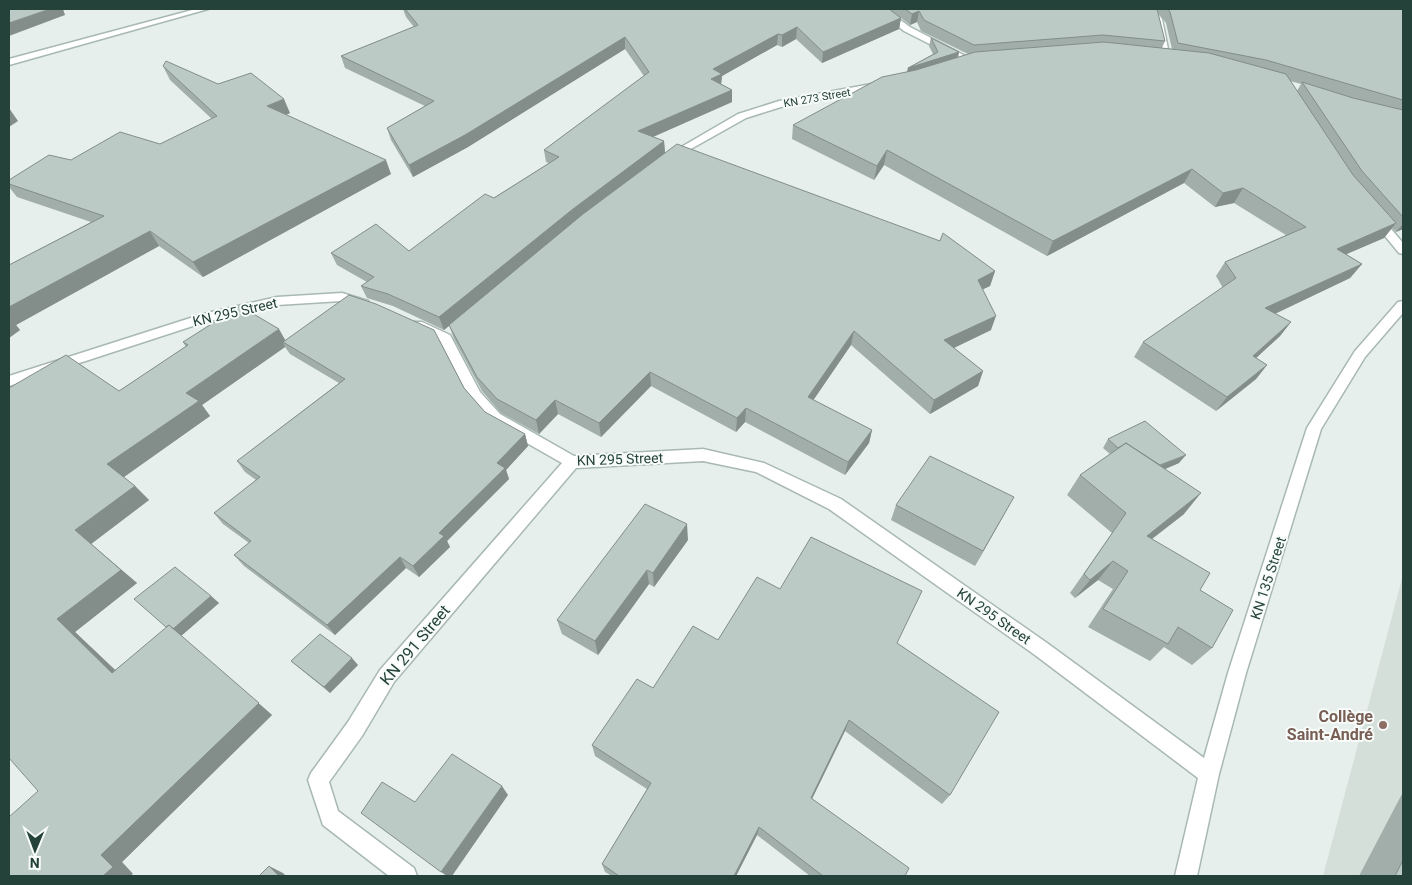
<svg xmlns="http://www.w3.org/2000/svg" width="1412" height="885" font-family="Roboto,sans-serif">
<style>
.built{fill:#d4dfda}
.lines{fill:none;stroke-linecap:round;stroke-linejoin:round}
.minor-casing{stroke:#a8b8b2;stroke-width:3}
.minor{fill:#fff;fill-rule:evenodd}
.wall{fill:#a1aea9;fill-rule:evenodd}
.shaded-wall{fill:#838d89}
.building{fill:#bbcac4;stroke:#838d89}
.education-dot{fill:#8d6e63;stroke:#f7fbf9;stroke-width:2}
.labels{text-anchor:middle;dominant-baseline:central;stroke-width:4;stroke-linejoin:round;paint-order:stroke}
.far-street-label{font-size:11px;fill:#24423a;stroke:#f7fbf9}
.street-label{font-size:14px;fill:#24423a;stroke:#f7fbf9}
.near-street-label{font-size:16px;fill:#24423a;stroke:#f7fbf9}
.near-education-label{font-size:16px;font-weight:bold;fill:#785e54;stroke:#f7fbf9;text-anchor:end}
</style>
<rect width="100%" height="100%" fill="#e6efeb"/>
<!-- built -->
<path class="built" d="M1403,575V876H1323Z"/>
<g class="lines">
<!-- minor casing -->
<g class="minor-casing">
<path id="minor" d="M196,9H208L9,65V59Z
M876,9H885L910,27L975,61L967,63L904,31Z
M1139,9C1149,8 1156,9 1162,19L1170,59L1162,57L1152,16Z
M877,83L882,86L880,88L781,107L746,118L673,159L669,160L664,157L738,114L779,101Z
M1375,214L1379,215L1403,243V254L1399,253L1371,219L1369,217Z
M342,293L368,301L369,304L363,308L341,301L277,305L205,322L9,386V376L203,314L277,297Z
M1403,301V313L1365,357L1321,429L1246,673L1219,774L1197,876H1175L1198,778L1035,655L829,509L756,472L703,461L576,468L394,682L362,736L329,782L338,811L414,868L417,876H389L323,825L308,780L311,773L348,722L380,670L562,463L490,422L470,399L440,341L412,328L410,325L412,322H422L450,335L480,392L500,414L574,456L703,449L764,463L841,499L1047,643L1204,758L1228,673L1307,428L1355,351L1398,302Z"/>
</g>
<!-- minor -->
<use href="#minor" class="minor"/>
</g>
<!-- wall -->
<path class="wall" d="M403,9H1403V229L1396,232L1392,228L1384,238L1346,254L1362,264L1350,278L1275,314L1291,322L1280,336L1256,358L1267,365L1256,379L1216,411L1134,357L1143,342L1223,288L1216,276L1225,262L1286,235L1234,203L1215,207L1184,183L1047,256L884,165L874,180L792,139L793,125L907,72L908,68L933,54L929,46L931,38L959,52L958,57L968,54L921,31L917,22L910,25L900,17L901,18L899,29L822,63L796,39L782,47L777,45L722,76L721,84L732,90V102L653,137L664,141L665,153L995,271L990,286L983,289L991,330L954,348L983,371L978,386L930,414L851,345L813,400L872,430L869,443L845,475L745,422L736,432L651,386L601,437L558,414L539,434L501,413L482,391L454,339L449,325L477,302L444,330L393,306L367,298L361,286L367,282L337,265L331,253L409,251L549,163L546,162L544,150L644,76L625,49L468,147L413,177L391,140L387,128L425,106L345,68L341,56L414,27L406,17ZM1158,12L1166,23L1172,49L1162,48L1165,41ZM1290,81L1301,84L1297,91Z
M163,66L218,84L290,113L286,115L391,174L203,277L159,246L16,325L20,330L9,338V265L91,222L17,197L9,187V180L160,144L212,119L170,80Z
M285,340L464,388L485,412L525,434L528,446L506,470L509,479L447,541L450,547L419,577L406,568L335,635L244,566L234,555L249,543L223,524L214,513L256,480L245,472L237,461L339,383L290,354L285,347L202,405L210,416L124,477L135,486L149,500L91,544L137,583L75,632L115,670L211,596L219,603L181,636L272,715L122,862L133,874L38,791L119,391L186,347L183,342Z
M1108,439L1179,463L1165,469L1184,514L1152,539L1200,590L1212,648L1192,665L1164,647L1150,661L1088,627L1113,589L1098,580L1075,598L1070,593L1112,533L1067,495L1080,475L1110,454L1103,448Z
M896,505L1005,513L975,566L891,520Z
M688,540L654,587L649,584L598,655L562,634L557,620Z
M780,589L897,643L950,795L942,804L845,731L812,799L905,876H810L757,835L736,876H612L605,872L602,864L647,789L595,756L592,745L653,688L718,640Z
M291,661L358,665L330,693L298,667Z
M1403,792V876H1359Z"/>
<!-- shaded-wall -->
<path class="shaded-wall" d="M50,9H63L65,15L9,36V23Z
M919,11L917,22L910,25L912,14Z
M901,18L899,29L822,63L823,52Z
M797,27L796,39L782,47V35Z
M778,34L777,45L722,76L721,85L711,79L713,69Z
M625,37V49L468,147L413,177L409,165Z
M959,52L957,61L906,76L908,68Z
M732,90V102L639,143L638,131Z
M284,99L290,113L274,120L267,106Z
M9,108L18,121L9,127Z
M664,141L665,153L575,222L444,330L439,317L573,209Z
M887,150L884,165L874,180L877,166Z
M386,160L391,174L203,277L193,262Z
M1192,169L1184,183L1047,256L1053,241Z
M1243,188L1234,203L1215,207L1223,193Z
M1396,223L1384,238L1326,263L1337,249Z
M1403,224V229L1396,232Z
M150,231L159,246L16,325L20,330L9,338V307Z
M1362,264L1350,278L1255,323L1265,308Z
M995,271L990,286L973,294L978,280Z
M996,316L991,330L939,355L944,340Z
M1291,322L1280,336L1242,371L1253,356Z
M279,329L288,345L283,342L285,347L202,405L210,416L121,479L107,464L186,393Z
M854,331L851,345L806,411L808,397Z
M1267,365L1256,379L1216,411L1227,397Z
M983,371L978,386L930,414L934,400Z
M650,372L651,386L601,437L599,423Z
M555,400L558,414L539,434L536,420Z
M746,408L745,422L736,432L737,418Z
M872,430L869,443L845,475L848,462Z
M525,434L528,446L506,470L509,479L447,541L450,547L419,577L413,566L439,533L497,463Z
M1186,455L1179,463L1139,480L1145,472Z
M135,486L149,500L91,544L137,583L75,632L130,684L112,673L57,619L75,530Z
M1201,493L1184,514L1131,555L1147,536Z
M1014,497L1005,513L975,566L983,551Z
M687,524L688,540L654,587L653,573Z
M400,557L406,568L335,635L327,625Z
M1113,561L1098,580L1075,598L1090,580Z
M647,570L649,584L598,655L595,641Z
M211,596L219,603L181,636L272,715L122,862L133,874L130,876H103L101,855L171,630Z
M352,658L358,665L330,693L324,687Z
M849,720L845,731L808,807L811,798Z
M502,786L508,795L452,876H447L441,872Z
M759,827L757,835L736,876H734Z
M269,866L283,873L286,876H279Z"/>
<!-- building -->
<path class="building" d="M9,9H50L9,23Z
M405,9H889L901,18L823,52L797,27L782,35L778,34L713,69L722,74L711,79L732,90L638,131L664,141L573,209L439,317L388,294L361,286L374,277L331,253L376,224L409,251L485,194L494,198L559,157L544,150L649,72L625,37L465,135L409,165L387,128L434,101L341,56L418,25Z
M905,9H1157L1165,41L1103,35L974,45L924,20L919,11L912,14Z
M1168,9H1403V100L1266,60L1178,43L1170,12Z
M931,38L959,52L908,68L938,52Z
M1104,42L1209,53L1286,74L1353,175L1396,223L1337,249L1362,264L1265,308L1291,322L1253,356L1267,365L1227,397L1143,342L1236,278L1225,262L1306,227L1243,188L1223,193L1192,169L1053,241L887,150L877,166L793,125L882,77L916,70L975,52Z
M166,61L218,84L251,73L284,99L267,106L386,160L193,262L150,231L9,307V265L104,216L9,184V180L49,155L71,160L120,132L160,144L217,116L163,66Z
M1302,82L1353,98L1403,110V217L1362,171Z
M677,144L940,241L943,233L995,271L978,280L996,316L944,340L983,371L934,400L854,331L808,397L872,430L848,462L746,408L737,418L650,372L599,423L555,400L536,420L497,399L477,377L449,325L583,214Z
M349,295L376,304L434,330L464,388L485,412L525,434L497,463L505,468L439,533L444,536L413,566L400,557L327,625L234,555L251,541L214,513L260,477L237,461L345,379L283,342Z
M240,306L279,329L186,393L199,401L107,464L135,486L75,530L121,570L57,619L112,673L169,625L259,703L101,855L113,867L103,876H9V817L38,791L9,758V388L66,355L119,391L188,345L183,342Z
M1145,421L1186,455L1160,465L1126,443L1118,448L1108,439Z
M1126,443L1201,493L1147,536L1210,573L1200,590L1233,610L1212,648L1178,627L1168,644L1103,609L1128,571L1113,561L1090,580L1084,574L1126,513L1080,475Z
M930,456L1014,497L983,551L896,505Z
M645,504L687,524L653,573L647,570L595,641L557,620Z
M811,537L922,591L897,643L999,712L950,795L849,720L811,798L909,868L905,876H823L759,827L734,876H619L602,864L651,783L592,745L637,679L653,688L693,626L718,640L757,577L780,589Z
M175,567L211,596L173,629L169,625L166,627L134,599Z
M320,634L352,658L324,687L291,661Z
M452,754L502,786L441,872L361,813L382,782L415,802Z
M1403,860V876H1395Z
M269,866L279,876H259Z"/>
<!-- markers -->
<circle class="education-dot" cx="1383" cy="725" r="5"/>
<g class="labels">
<!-- far-street labels -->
<g class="far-street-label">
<text transform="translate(817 98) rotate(-10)">KN 273 Street</text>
</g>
<!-- street labels -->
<g class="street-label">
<text transform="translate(235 312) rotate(-13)">KN 295 Street</text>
<text transform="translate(620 459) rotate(-2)">KN 295 Street</text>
<text transform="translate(1268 578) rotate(-72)">KN 135 Street</text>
<text transform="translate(994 616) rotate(35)">KN 295 Street</text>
</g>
<!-- near-street labels -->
<g class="near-street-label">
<text transform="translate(415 645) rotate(-50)">KN 291 Street</text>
</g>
<!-- near-education labels -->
<g class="near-education-label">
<text x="1373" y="716">Collège<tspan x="1373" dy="18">Saint-André</tspan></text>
</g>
</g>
<!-- border -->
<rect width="1412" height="885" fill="none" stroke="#24423a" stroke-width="20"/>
<!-- north arrow -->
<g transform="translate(35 850) rotate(181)" stroke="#f7fbf9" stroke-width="4" paint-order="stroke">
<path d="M0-4L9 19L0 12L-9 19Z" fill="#24423a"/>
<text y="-8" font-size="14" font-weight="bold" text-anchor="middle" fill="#24423a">N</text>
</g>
</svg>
